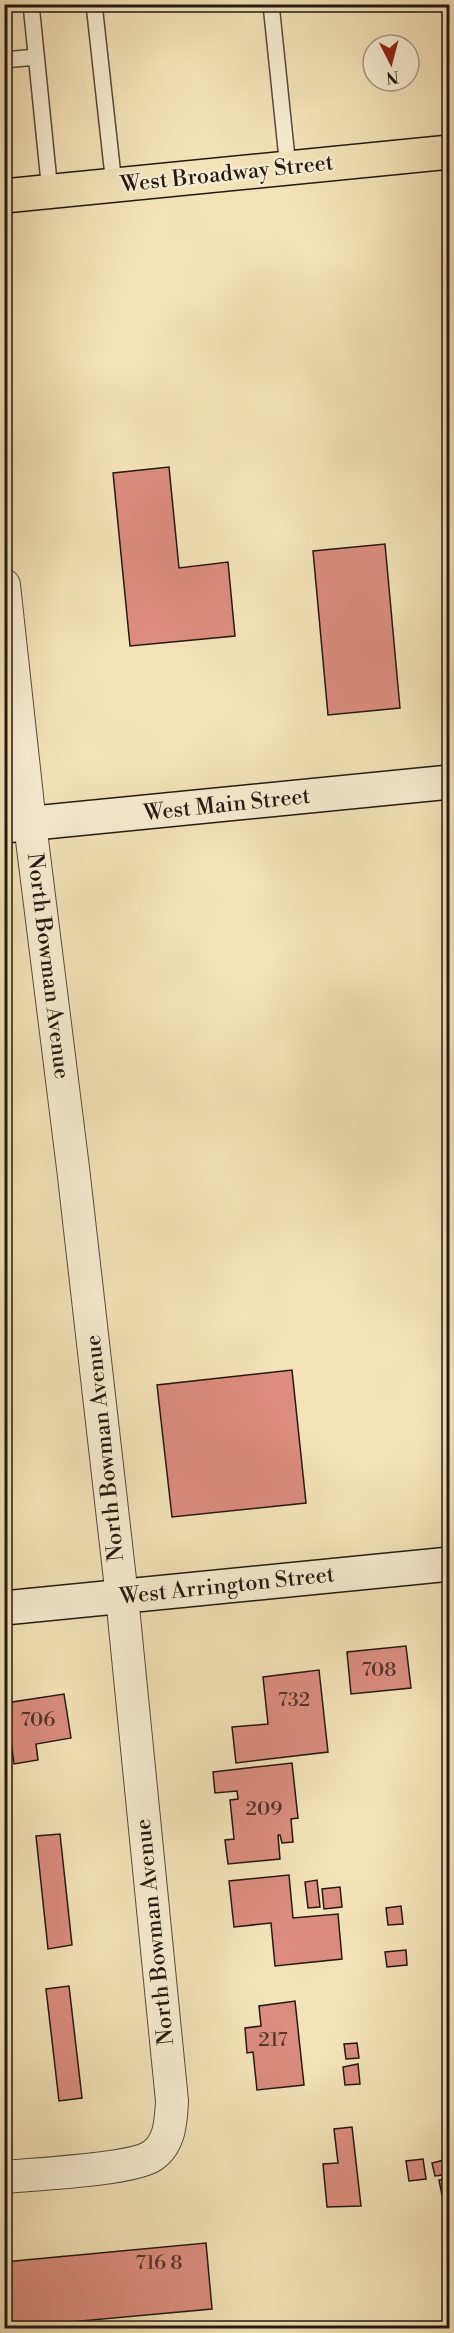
<svg xmlns="http://www.w3.org/2000/svg" width="454" height="2333" font-family="'Libre Bodoni',serif">
<style>
.building{fill:#dc8d7f;stroke:#251812;stroke-width:1.5}
.lines{fill:none;stroke-linecap:round;stroke-linejoin:round}
.lane-casing{stroke:#594b3c;stroke-width:18}
.street-casing{stroke:#594b3c;stroke-width:34}
.secondary-casing{stroke:#251812;stroke-width:36}
.primary-casing{stroke:#251812;stroke-width:36}
.lane{stroke:#f8edd2;stroke-width:15}
.street{stroke:#f8edd2;stroke-width:32}
.secondary{stroke:#f8edd2;stroke-width:33}
.primary{stroke:#f4e3b9;stroke-width:33}
.labels{text-anchor:middle;dominant-baseline:central;stroke-width:4.5;stroke-linejoin:round;paint-order:stroke}
.number-label{font-size:20px;fill:#53352d}
.street-label{font-size:22px;fill:#251812;stroke:#f8edd2}
</style>
<rect width="100%" height="100%" fill="#f4e3b9"/>
<filter id="stains"><feTurbulence type="fractalNoise" baseFrequency=".00333" numOctaves="4"/><feColorMatrix values="0 0 0 0 .2 0 0 0 0 .09 0 0 0 0 .02 0 0 0 .5 -.17"/></filter>
<radialGradient id="worn" r=".72"><stop offset=".6" stop-color="#630" stop-opacity="0"/><stop offset="1" stop-color="#630" stop-opacity=".3"/></radialGradient>
<!-- building -->
<path class="building" d="M169,467L179,568L228,562L235,636L130,646L113,473Z
M385,544L400,708L328,715L313,551Z
M292,1370L306,1503L172,1517L157,1385Z
M406,1646L411,1688L351,1694L347,1652Z
M319,1670L328,1752L236,1763L232,1727L268,1724L263,1677Z
M64,1694L71,1738L36,1744L38,1760L14,1764L6,1703Z
M292,1763L298,1818L291,1819L293,1842L282,1843L280,1835H278L280,1859L228,1864L225,1840L234,1839L230,1800L238,1799L237,1791L215,1793L213,1772Z
M60,1834L72,1945L48,1949L36,1836Z
M289,1875L293,1918L338,1914L342,1959L275,1966L271,1923L234,1927L229,1881Z
M317,1880L320,1907L308,1908L305,1882Z
M340,1887L342,1907L324,1909L322,1889Z
M401,1906L403,1924L388,1925L386,1908Z
M406,1950L407,1965L387,1967L385,1952Z
M69,1986L82,2098L59,2101L46,1989Z
M295,2001L304,2085L257,2090L253,2052L247,2053L245,2028L261,2026L259,2006Z
M357,2043L359,2058L346,2059L344,2044Z
M358,2064L360,2084L345,2085L343,2067Z
M352,2127L361,2206L327,2207L323,2164L338,2163L334,2129Z
M423,2159L426,2179L409,2181L406,2161Z
M448,2159L450,2174L435,2176L432,2163Z
M450,2178V2193L442,2195L439,2180Z
M206,2243L212,2309L4,2328V2262Z"/>
<g class="lines">
<!-- lane casing -->
<g class="lane-casing">
<path id="lane" d="M31,4L50,192
M94,4L114,185
M271,4L288,168
M4,60L36,57"/>
</g>
<!-- street casing -->
<g class="street-casing">
<path id="street" d="M4,585L30,824L73,1168L122,1597L172,2101C171,2121 170,2144 152,2156C131,2170 34,2174 4,2177"/>
</g>
<!-- secondary casing -->
<g class="secondary-casing">
<path id="secondary" d="M4,826L450,782
M4,1608L450,1564"/>
</g>
<!-- primary casing -->
<g class="primary-casing">
<path id="primary" d="M4,196L450,152"/>
</g>
<!-- lane -->
<use href="#lane" class="lane"/>
<!-- street -->
<use href="#street" class="street"/>
<!-- secondary -->
<use href="#secondary" class="secondary"/>
<!-- primary -->
<use href="#primary" class="primary"/>
</g>
<g class="labels">
<!-- number labels -->
<g class="number-label">
<text x="379" y="1670">708</text>
<text x="294" y="1700">732</text>
<text x="38" y="1720">706</text>
<text x="264" y="1809">209</text>
<text x="273" y="2040">217</text>
<text x="159" y="2263">716 8</text>
</g>
<!-- street labels -->
<g class="street-label">
<text transform="translate(227 174) rotate(-6)">West Broadway Street</text>
<text transform="translate(227 805) rotate(-6)">West Main Street</text>
<text transform="translate(48 966) rotate(83)">North Bowman Avenue</text>
<text transform="translate(105 1448) rotate(-96)">North Bowman Avenue</text>
<text transform="translate(227 1586) rotate(-6)">West Arrington Street</text>
<text transform="translate(155 1932) rotate(-96)">North Bowman Avenue</text>
</g>
</g>
<!-- margin -->
<rect width="454" height="2333" fill="none" stroke="#f4e3b9" stroke-width="24"/>
<rect x="6" y="6" width="442" height="2321" fill="none" stroke="#251812" stroke-width="3"/>
<rect x="12" y="12" width="430" height="2309" fill="none" stroke="#251812" stroke-width="1.5"/>
<!-- north arrow -->
<g transform="translate(391 63) rotate(174)"><circle r="28" fill="#f8edd2" stroke="#a49885" stroke-width="1.5"/>
<path d="M0-4.5L10 22L0 15L-10 22Z" fill="#8f2418"/>
<text y="-9" font-size="16" font-weight="bold" text-anchor="middle" fill="#251812">N</text>
</g>
<rect width="100%" height="100%" filter="url(#stains)"/>
<rect width="100%" height="100%" fill="url(#worn)"/>
</svg>
